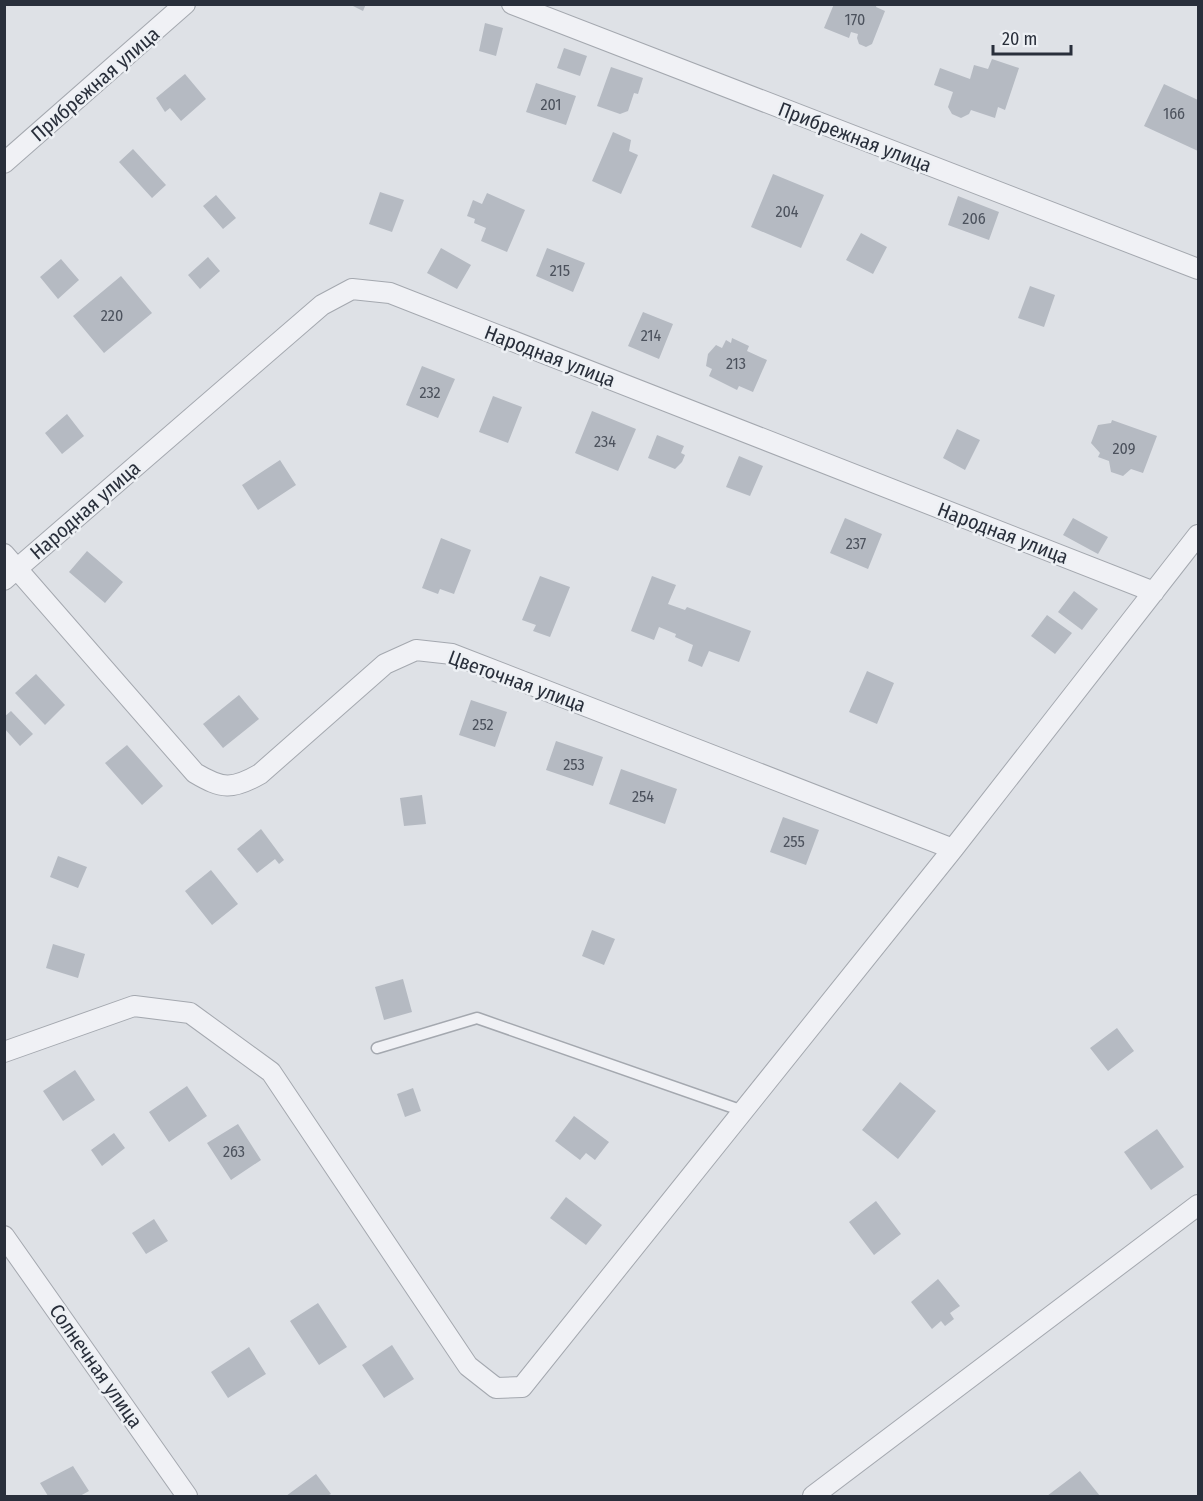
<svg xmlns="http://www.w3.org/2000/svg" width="1203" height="1501" font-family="'Fira Sans Condensed',sans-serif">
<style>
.building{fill:#b5bac2}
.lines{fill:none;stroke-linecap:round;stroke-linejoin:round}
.lane-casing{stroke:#a4a8af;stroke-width:13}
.street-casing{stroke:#a4a8af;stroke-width:22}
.lane{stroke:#f0f1f5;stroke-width:10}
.street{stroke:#f0f1f5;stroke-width:20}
.labels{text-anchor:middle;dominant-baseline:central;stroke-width:5;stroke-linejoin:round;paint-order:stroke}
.number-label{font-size:16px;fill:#4c525d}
.street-label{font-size:20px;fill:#292f3b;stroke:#edf0f4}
</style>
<rect width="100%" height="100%" fill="#dee1e6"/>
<!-- building -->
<path class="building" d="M349,4H366L363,11Z
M834,4H877L876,7L885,11L872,44L866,47L859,44L857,38L858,34L851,32L849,38L824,28Z
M485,23L503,28L496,56L479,51Z
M564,48L587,56L580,76L557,68Z
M992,59L1019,68L1005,110L998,107L995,118L971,110L969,114L961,118L952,114L948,107L953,92L934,85L940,68L970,79L974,65L988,69Z
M611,67L643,78L638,94L634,93L628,111L620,114L597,106Z
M185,74L206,99L181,121L170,108L165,112L156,98Z
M536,83L576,96L566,125L526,112Z
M1164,84L1198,100V151L1144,126Z
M613,132L631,140L629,151L638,155L621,194L592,181Z
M133,149L166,185L152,198L119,162Z
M773,174L824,195L801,248L751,227Z
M380,192L404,200L392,232L369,224Z
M487,193L525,210L507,252L481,241L486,228L474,223L475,219L467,216L473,200L482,204Z
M216,195L236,218L223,229L203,206Z
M958,196L999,212L989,240L948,225Z
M861,233L887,247L873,274L846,260Z
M441,248L471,265L457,289L427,273Z
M547,248L585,263L573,292L536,276Z
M208,257L220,271L200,289L188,275Z
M61,259L79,280L58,299L40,277Z
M121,276L152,313L104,353L73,316Z
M1030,286L1055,295L1044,327L1018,318Z
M643,312L673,324L659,359L628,346Z
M732,338L749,346L747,351L767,360L753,392L739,386L737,390L709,376L712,369L706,366L708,354L716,345L722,348L726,340L731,343Z
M422,366L455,379L438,418L406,405Z
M493,396L522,407L508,443L479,432Z
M592,411L636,429L618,471L575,453Z
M67,414L84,436L62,454L45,433Z
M1112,420L1157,436L1143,473L1131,469L1123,476L1111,472L1109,461L1098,457L1100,453L1091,443L1098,425L1111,423Z
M957,429L980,440L965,470L943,458Z
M657,435L684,446L681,453L685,455L682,462L675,469L648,458Z
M739,456L763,466L750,496L726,487Z
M280,460L296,485L258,510L242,485Z
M845,518L882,534L868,569L830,553Z
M1073,518L1108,537L1098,554L1063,535Z
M441,538L471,550L454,594L440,589L438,594L422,588Z
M87,551L123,582L105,603L69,572Z
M540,576L570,587L550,637L533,631L536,625L522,620Z
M652,576L676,585L668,604L685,610L687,607L751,631L739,662L709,651L702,667L688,661L693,645L675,637L676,634L659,627L654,640L631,631Z
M1074,591L1098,609L1082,630L1058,612Z
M1047,615L1072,633L1055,654L1031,636Z
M867,671L894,683L877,724L849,712Z
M36,674L65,705L45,725L15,693Z
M239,695L259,719L223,748L203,724Z
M471,700L507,712L495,747L459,735Z
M11,711L33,734L20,746L4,728V717Z
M556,741L603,757L593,786L546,770Z
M127,745L163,786L142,805L105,763Z
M621,769L677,789L665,824L609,804Z
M422,795L426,824L404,826L400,798Z
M783,817L819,830L806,865L770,852Z
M261,829L284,860L279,864L275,859L257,873L237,849Z
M58,856L87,867L78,888L50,877Z
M211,870L238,904L212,925L185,891Z
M592,930L615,939L604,965L582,956Z
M53,944L85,954L78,978L46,968Z
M403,979L412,1012L384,1020L375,987Z
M1117,1028L1134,1051L1108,1071L1090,1048Z
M75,1070L95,1100L63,1121L43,1091Z
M900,1082L936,1111L898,1159L862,1130Z
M187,1086L207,1116L169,1142L149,1112Z
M413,1088L421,1111L405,1117L397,1094Z
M574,1116L609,1142L595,1160L586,1153L580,1160L555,1141Z
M238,1124L261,1160L231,1180L207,1143Z
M1157,1129L1184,1167L1151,1190L1124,1152Z
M114,1133L125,1148L102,1166L91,1150Z
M566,1197L602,1225L586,1245L550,1218Z
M876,1201L901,1234L874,1255L849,1222Z
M154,1219L168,1241L146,1254L132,1233Z
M938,1279L960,1306L950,1313L954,1319L945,1326L941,1321L932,1329L911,1302Z
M318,1303L347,1347L319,1365L290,1321Z
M392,1345L414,1379L384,1398L362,1365Z
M249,1347L266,1374L228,1398L211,1372Z
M73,1466L89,1491L80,1496H48L40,1483Z
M1080,1471L1100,1496H1047Z
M316,1474L331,1494L327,1496H286Z"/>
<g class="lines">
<!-- lane casing -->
<g class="lane-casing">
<path id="lane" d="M377,1048L477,1018L743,1111"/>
</g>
<!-- street casing -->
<g class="street-casing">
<path id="street" d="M512,4L1198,269
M4,163L185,4
M4,554L195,773C222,789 232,790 260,774L385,664L416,650L452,654L953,849
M4,580L322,305L352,289L390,293L1154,592
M4,1052L134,1006L190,1013L271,1072L468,1366L496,1388L522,1387L953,849L1198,535
M4,1236L187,1496
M813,1496L1198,1205"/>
</g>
<!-- lane -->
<use href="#lane" class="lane"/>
<!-- street -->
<use href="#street" class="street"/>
</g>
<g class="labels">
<!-- number labels -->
<g class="number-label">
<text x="855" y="19">170</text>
<text x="551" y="104">201</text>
<text x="1174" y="113">166</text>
<text x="787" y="211">204</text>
<text x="974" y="218">206</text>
<text x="560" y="270">215</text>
<text x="112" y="315">220</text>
<text x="651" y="335">214</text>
<text x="736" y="363">213</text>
<text x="430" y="392">232</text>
<text x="605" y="441">234</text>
<text x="1124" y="448">209</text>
<text x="856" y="543">237</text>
<text x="483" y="724">252</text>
<text x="574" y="764">253</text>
<text x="643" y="796">254</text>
<text x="794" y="841">255</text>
<text x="234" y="1151">263</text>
</g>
<!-- street labels -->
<g class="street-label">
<text transform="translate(95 84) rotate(-41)">Прибрежная улица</text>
<text transform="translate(855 137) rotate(21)">Прибрежная улица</text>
<text transform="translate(550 356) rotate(21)">Народная улица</text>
<text transform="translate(85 510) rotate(-41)">Народная улица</text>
<text transform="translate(1003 533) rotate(21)">Народная улица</text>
<text transform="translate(517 681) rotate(20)">Цветочная улица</text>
<text transform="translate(96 1366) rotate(55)">Солнечная улица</text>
</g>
</g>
<!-- border -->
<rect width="1203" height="1501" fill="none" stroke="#292f3b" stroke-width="12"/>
<!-- scale -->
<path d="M993 45v9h78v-9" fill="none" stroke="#292f3b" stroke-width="3"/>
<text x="1002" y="45" font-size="18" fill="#292f3b" stroke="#edf0f4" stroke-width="4.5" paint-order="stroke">20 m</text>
</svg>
